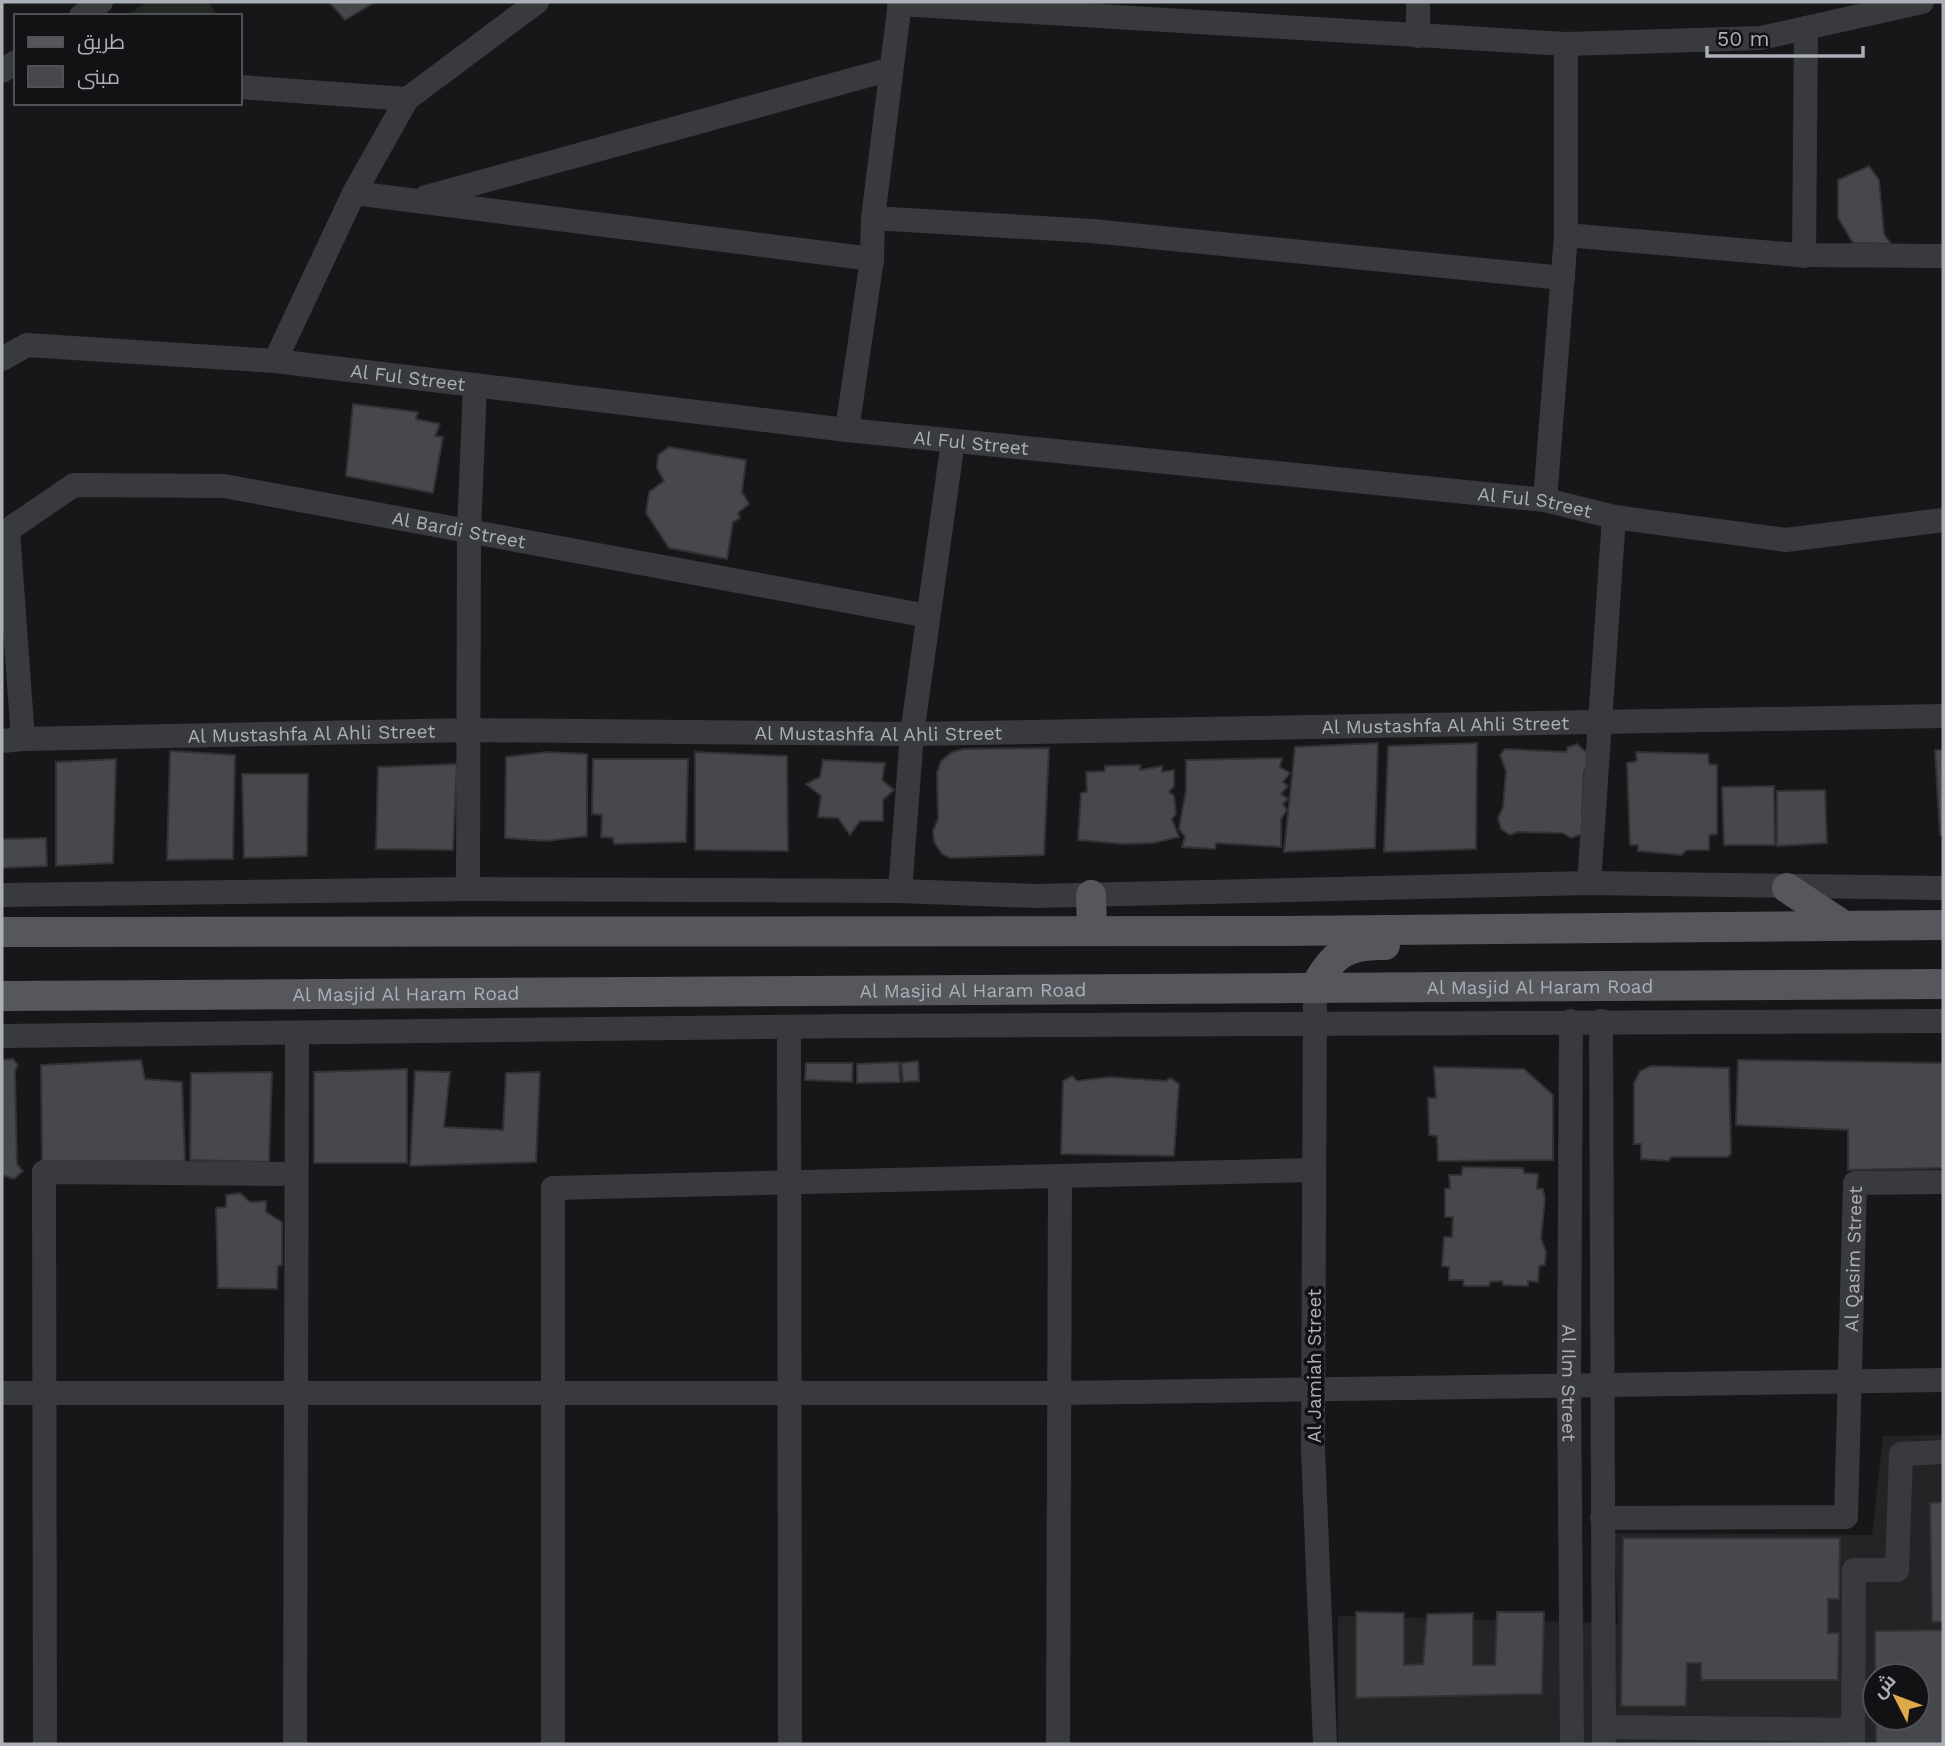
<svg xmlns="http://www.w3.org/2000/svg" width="1945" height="1746" font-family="'Work Sans',Cairo,sans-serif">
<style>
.built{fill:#232426;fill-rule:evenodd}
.green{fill:#222923}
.building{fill:#46484c;stroke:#323235;stroke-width:2}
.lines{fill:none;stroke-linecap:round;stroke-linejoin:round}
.minor{stroke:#393a3e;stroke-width:24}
.major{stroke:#55575c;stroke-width:30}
.labels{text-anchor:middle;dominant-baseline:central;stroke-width:7;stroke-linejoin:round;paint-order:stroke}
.street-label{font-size:19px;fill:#abafb8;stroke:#121214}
</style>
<rect width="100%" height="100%" fill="#171719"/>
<!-- built -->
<path class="built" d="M1943,1435V1744H1338V1616L1618,1623L1614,1533L1872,1535L1883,1436ZM1875,1676H1917V1718H1875Z"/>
<!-- green -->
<path class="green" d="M147,2H209L217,16H126Z"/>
<!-- building -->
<path class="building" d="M329,2H375L345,20Z
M1869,166L1879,180L1884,234L1891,244L1853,243L1838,218V180Z
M353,404L418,412L416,419L440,424L435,436L443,437L433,493L346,476Z
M669,447L746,460L742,492L749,504L738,513L740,518L733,522L727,559L669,548L646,513L649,492L664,481L657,468L658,455Z
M1378,743L1375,848L1284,852L1295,747Z
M1477,743L1476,849L1384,852L1388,746Z
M1577,744L1586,752L1589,761L1584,771L1582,817L1585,833L1571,838L1563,833L1518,832L1510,835L1501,829L1498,818L1503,807L1506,771L1500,755L1505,749L1566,752L1568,747Z
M1049,748L1044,855L950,858L942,854L934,842L933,831L938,819L937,773L941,761L952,752L964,749Z
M1935,750H1943V835H1940Z
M170,751L235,755L233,859L167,860Z
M547,752L587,754V836L546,841L505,838L506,757Z
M695,752L787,756L788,851L695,850Z
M1636,752L1708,754L1709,764L1717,765V834L1709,835V850H1687L1681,855L1638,851V845H1630L1627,763L1637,761Z
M1282,758L1280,767L1290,773L1283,782L1288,786L1281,794L1288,799L1283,804L1287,810L1281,819V847L1216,843L1215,849L1182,847L1185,837L1179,829L1186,790V760Z
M116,759L113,863L56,866V762Z
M593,759H688L686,842L614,844L613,838L601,837L602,815L592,814Z
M823,760L885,763L882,780L894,790L883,800V821H860L850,835L838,818L818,817L821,796L806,784L820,777Z
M457,764L453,850L376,849L378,767Z
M1140,765V770L1162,766V772L1174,770V786L1169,792L1174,796L1176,814L1172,819L1179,837L1153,843L1123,844L1078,840L1081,793L1087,792L1086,772L1105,771V766Z
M242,774H308L307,856L244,858Z
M1774,786L1775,845H1724L1722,787Z
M1825,790L1827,843L1777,846V791Z
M46,838L47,866L2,868V839Z
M13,1059L18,1065L15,1071L17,1164L23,1171L14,1179L2,1175V1060Z
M141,1060L145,1079L182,1082L185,1161L42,1162L41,1065Z
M1738,1060L1943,1063V1168L1848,1170V1130L1736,1125Z
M918,1061L919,1081L903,1082L901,1063Z
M899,1062L900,1082L857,1083V1064Z
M806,1063H853L852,1082L805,1080Z
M1651,1066L1729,1068L1731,1154L1727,1157H1671L1669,1161L1641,1159V1144H1634V1083L1640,1071Z
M1434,1067L1524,1069L1553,1095V1160L1438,1161L1437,1136L1429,1135L1428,1098H1436Z
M407,1069V1163H314V1072Z
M415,1071L450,1072L444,1127L503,1130L506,1073L540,1072L536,1162L410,1166Z
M272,1072L269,1162L190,1160L191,1073Z
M1072,1076L1077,1081L1110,1077L1166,1081L1170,1078L1179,1084L1174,1156L1061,1154L1063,1081Z
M1463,1167L1523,1168L1524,1173L1538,1174L1537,1189H1543L1545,1199L1541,1239L1546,1251L1545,1265L1539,1266L1538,1282L1528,1281V1286L1503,1285L1502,1281L1490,1282L1489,1286H1464L1463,1280H1449V1267L1442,1266L1444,1237H1452L1453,1217H1445V1189L1450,1188L1449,1175H1461Z
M240,1193L250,1202L266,1201V1212L282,1222V1265L278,1266L277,1289L218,1288L216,1208L226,1207V1195Z
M1943,1502V1622H1932L1930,1503Z
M1623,1538H1840L1839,1599H1828V1633H1839L1838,1680H1701V1663H1687L1686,1706H1621Z
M1356,1612L1404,1613V1665L1423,1664L1427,1614L1473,1613V1665H1495L1497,1612H1544L1542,1694L1356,1698Z
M1943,1630V1744H1876V1718H1917V1676H1875V1631Z"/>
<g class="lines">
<!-- minor -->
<g class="minor">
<path d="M1418,2V36"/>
<path d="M899,4L1566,44L1761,38L1922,2"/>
<path d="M81,16L101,2"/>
<path d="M2,71L16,62"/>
<path d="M240,87L407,99"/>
<path d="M354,193L407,99L537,2"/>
<path d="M426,197L891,69"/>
<path d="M873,218L1092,231L1563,278"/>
<path d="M1566,235L1798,255L1943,256"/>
<path d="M1804,256L1806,28"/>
<path id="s1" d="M2,359L27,345L275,361L847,430L1545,500L1614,517L1786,540L1943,520"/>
<path d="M275,361L354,193L872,259"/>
<path d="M847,430L872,259L873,218L900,2"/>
<path d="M1545,500L1566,235V44"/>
<path id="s2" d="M8,531L23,739L468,730L912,734L1943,716"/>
<path id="s3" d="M2,534L74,485L224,486L928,616"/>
<path d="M2,741L23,739"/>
<path d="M1589,883L1614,517"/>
<path d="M468,889L469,532L475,385"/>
<path d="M900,891L912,734L953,441"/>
<path d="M2,895L468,889L900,891L1035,896L1589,883L1943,888"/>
<path d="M1315,987L1313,1448L1325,1744"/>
<path id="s4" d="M1571,1021L1569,1385L1572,1744"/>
<path d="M1601,1021L1604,1744"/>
<path d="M789,1027L790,1744"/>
<path d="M2,1036L854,1026L1943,1021"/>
<path d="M2,1393H1060L1943,1380"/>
<path id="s5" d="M1602,1518L1846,1517L1855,1183L1943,1182"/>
<path d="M1604,1727L1853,1730"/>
<path d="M45,1744L44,1172L296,1174"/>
<path d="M295,1744L297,1033"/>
<path d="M553,1744V1188L1314,1170"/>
<path d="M1058,1744L1060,1176"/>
<path d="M1853,1744L1854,1570H1897L1901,1454L1943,1452"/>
</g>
<!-- major -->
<g class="major">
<path d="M1787,888L1843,925"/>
<path d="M1091,895L1092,931"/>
<path d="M2,932L1281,931L1943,925"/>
<path d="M1315,987C1332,954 1347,944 1385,945"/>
<path id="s6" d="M2,996L1943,984"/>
</g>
</g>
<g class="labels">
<!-- street labels -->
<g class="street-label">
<text stroke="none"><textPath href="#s1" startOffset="411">Al Ful Street</textPath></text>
<text stroke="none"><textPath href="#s1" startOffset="978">Al Ful Street</textPath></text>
<text stroke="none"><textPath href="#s1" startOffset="1545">Al Ful Street</textPath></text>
<text stroke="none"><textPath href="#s3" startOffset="476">Al Bardi Street</textPath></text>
<text stroke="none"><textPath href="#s2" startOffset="1631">Al Mustashfa Al Ahli Street</textPath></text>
<text stroke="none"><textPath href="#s2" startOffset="497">Al Mustashfa Al Ahli Street</textPath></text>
<text stroke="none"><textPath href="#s2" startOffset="1064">Al Mustashfa Al Ahli Street</textPath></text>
<text stroke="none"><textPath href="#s6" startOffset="1538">Al Masjid Al Haram Road</textPath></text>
<text stroke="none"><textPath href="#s6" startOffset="971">Al Masjid Al Haram Road</textPath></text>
<text stroke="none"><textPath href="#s6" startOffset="404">Al Masjid Al Haram Road</textPath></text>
<text stroke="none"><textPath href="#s5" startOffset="502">Al Qasim Street</textPath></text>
<text transform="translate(1314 1366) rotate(-90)">Al Jamiah Street</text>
<text stroke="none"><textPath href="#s4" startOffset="362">Al Ilm Street</textPath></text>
</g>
</g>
<!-- border -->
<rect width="1945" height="1746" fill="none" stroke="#abafb8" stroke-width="7"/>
<!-- legend -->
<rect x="14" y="14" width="228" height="91" fill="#121214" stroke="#4f5156" stroke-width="2"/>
<rect x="28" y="37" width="35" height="10" fill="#55575c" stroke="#4f5156" stroke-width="2"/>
<text x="77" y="49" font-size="21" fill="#abafb8">طريق</text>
<rect x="28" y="66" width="35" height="21" fill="#46484c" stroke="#4f5156" stroke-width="2"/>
<text x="77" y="84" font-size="21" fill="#abafb8">مبنى</text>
<!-- north arrow -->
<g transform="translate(1896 1697) rotate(312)"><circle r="33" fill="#121214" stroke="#4f5156" stroke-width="2"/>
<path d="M0-5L12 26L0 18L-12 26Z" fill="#dfa949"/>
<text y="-10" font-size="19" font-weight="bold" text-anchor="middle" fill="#abafb8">ش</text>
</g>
<!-- scale -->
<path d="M1707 46v10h156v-10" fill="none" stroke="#abafb8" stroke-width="3.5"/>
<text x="1717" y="46" font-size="21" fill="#abafb8" stroke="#121214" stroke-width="5" paint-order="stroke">50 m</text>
</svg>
